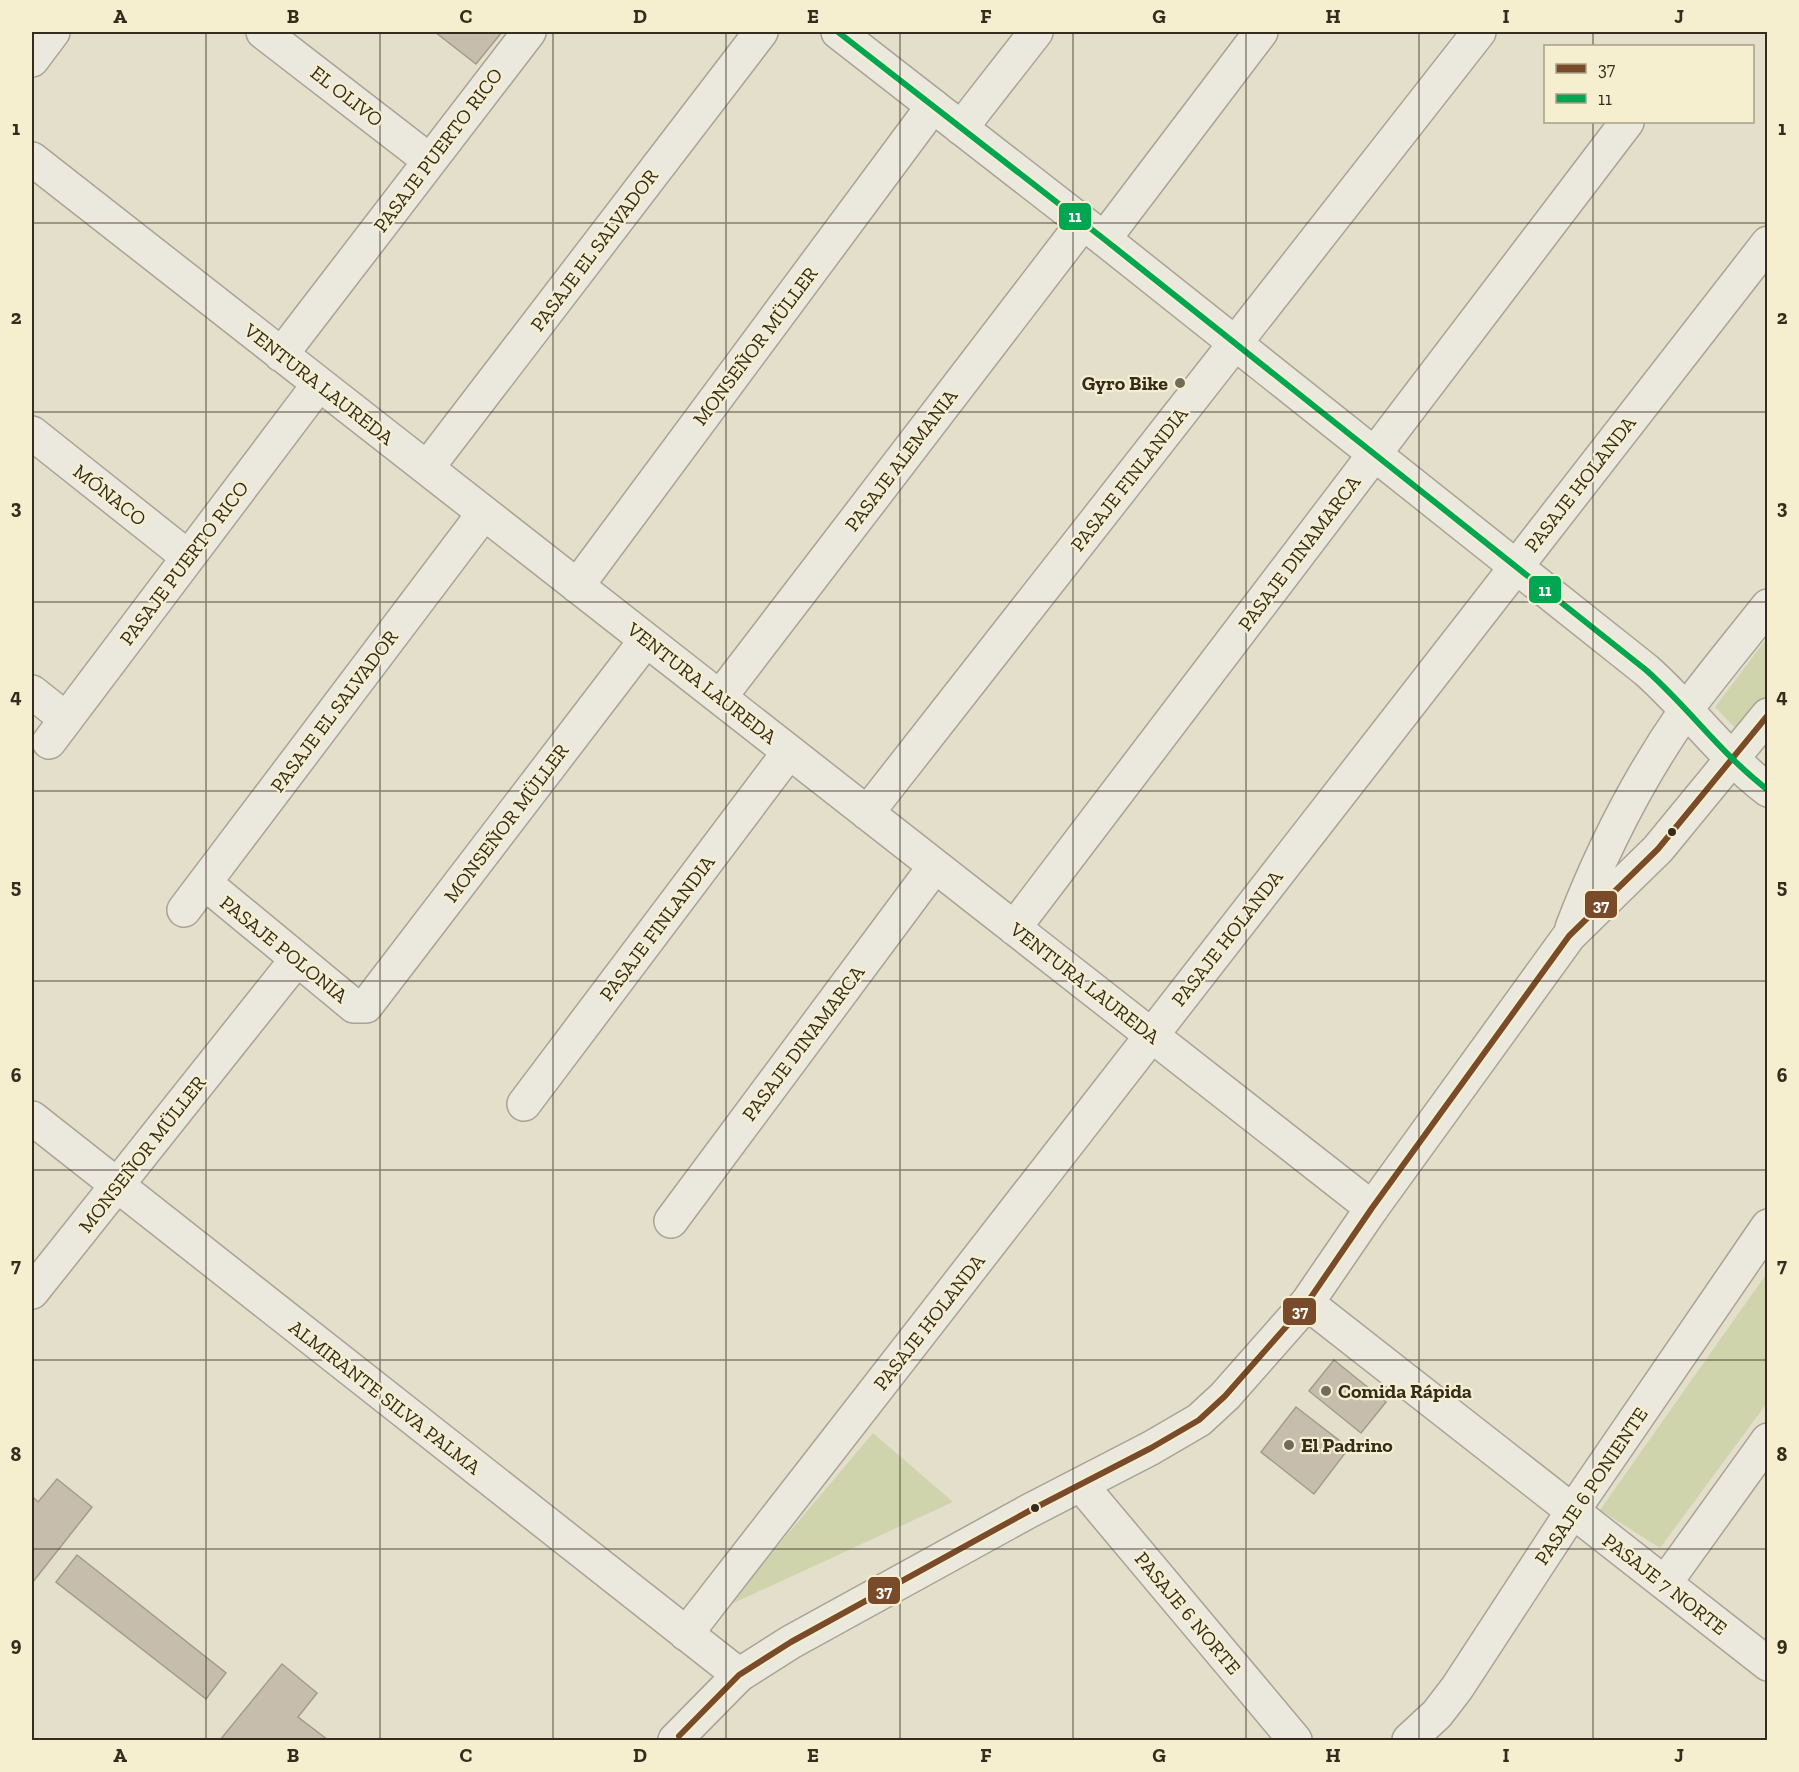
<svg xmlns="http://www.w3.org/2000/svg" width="1799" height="1772" font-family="'Zilla Slab',serif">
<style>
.green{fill:#cfd4ad}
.building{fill:#c7bdac;stroke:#a39b8b;stroke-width:1.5}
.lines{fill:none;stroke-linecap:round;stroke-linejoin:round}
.minor-casing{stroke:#a8a395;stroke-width:36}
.tertiary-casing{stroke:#a8a395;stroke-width:36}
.minor{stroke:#ebe8dd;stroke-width:33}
.tertiary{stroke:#ebe8dd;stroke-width:33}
.bus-1-casing{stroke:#f5efd0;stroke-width:10}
.bus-2-casing{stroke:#f5efd0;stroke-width:10}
.bus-1{stroke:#7a4b2a;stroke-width:6}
.bus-2{stroke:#00a651;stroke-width:6}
.grid{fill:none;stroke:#362c1d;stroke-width:1.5;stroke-opacity:0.55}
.poi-dot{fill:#736b5a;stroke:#f5efd0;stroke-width:2}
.bus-dot{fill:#362c1d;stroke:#f5efd0;stroke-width:2}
.labels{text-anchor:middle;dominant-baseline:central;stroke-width:4.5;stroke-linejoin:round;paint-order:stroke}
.street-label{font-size:20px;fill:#362c1d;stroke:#f5efd0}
.poi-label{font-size:20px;font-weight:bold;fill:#362c1d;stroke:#f5efd0;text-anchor:start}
.line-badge{stroke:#f5efd0;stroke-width:2}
.badge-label{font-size:16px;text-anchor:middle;font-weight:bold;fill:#fff}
.neatline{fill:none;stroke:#362c1d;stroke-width:2}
.grid-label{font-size:20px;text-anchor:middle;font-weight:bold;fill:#362c1d}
</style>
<rect width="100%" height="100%" fill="#e3dfcb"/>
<!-- green -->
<path class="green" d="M1767,638V695L1739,732L1715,707Z
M1767,1273V1403L1660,1548L1600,1510Z
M873,1433L953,1502L727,1606Z"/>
<!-- building -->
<path class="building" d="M435,32H502L476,64Z
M1334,1360L1386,1402L1361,1433L1309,1391Z
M1296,1407L1349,1448L1314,1494L1261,1452Z
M57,1479L92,1507L32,1583V1496L38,1502Z
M77,1555L226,1673L206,1699L56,1582Z
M282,1664L317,1693L298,1717L328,1740H220Z"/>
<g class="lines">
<!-- minor casing -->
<g class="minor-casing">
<path id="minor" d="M263,32L430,161
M32,60L53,32
M961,128L1036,32
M32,159L1372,1208
M1104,239L1261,32
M281,355L529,32
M32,433L188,557
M427,468L761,32
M577,586L933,106
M32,692L66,719
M720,697L1083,223
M49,742L319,384
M867,813L1479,32
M205,883L354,1006H366L646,640
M184,910L484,513
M1014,928L1627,122
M524,1104L789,752
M32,1118L739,1675
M671,1221L935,866
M32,1292L297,959
M1307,1303L1768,1664
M1081,1485L1295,1740
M1665,1583L1768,1440
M686,1634L1768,243
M1409,1740L1437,1714L1457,1688L1572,1512L1768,1226"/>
</g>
<!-- tertiary casing -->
<g class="tertiary-casing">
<path id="tertiary" d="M838,32L1104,239L1646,670C1689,708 1721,754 1768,790
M1572,928C1601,852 1639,777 1686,710C1712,675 1741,640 1768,606
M675,1740L739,1675L791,1642L1029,1511L1151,1448L1199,1420L1225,1396L1307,1303L1372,1208L1569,936L1658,849L1768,715"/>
</g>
<!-- minor -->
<use href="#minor" class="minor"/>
<!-- tertiary -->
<use href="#tertiary" class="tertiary"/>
<!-- bus-1 casing -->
<g class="bus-1-casing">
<path id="bus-1" d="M679,1736L739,1675L791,1642L1029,1511L1151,1448L1199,1420L1225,1396L1307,1303L1372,1208L1569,936L1658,849L1768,715"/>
</g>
<!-- bus-2 casing -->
<g class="bus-2-casing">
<path id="bus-2" d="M838,32L1104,239L1646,670C1689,708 1721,754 1768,790"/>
</g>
<!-- bus-1 -->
<use href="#bus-1" class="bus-1"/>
<!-- bus-2 -->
<use href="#bus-2" class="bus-2"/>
</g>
<!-- grid -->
<path class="grid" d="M206,32V1740M380,32V1740M553,32V1740M726,32V1740M900,32V1740M1073,32V1740M1246,32V1740M1419,32V1740M1593,32V46M1593,122V1740M32,223H1768M32,412H1768M32,602H1768M32,791H1768M32,981H1768M32,1170H1768M32,1360H1768M32,1549H1768"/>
<!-- markers -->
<g class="poi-dot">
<circle cx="1180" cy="383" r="6"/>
<circle cx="1326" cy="1391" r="6"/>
<circle cx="1289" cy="1445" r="6"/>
</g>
<g class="bus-dot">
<circle cx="1672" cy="832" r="5"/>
<circle cx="1035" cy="1508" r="5"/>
</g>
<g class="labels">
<!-- street labels -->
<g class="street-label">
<text transform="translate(347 96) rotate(38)">EL OLIVO</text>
<text transform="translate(438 150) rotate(-53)">PASAJE PUERTO RICO</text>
<text transform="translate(594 250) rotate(-53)">PASAJE EL SALVADOR</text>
<text transform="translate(755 346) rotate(-53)">MONSEÑOR MÜLLER</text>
<text transform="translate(319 384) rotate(38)">VENTURA LAUREDA</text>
<text transform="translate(901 460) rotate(-53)">PASAJE ALEMANIA</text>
<text transform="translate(1129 479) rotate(-52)">PASAJE FINLANDIA</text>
<text transform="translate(1580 484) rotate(-52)">PASAJE HOLANDA</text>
<text transform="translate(110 495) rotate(38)">MÓNACO</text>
<text transform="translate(1299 553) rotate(-53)">PASAJE DINAMARCA</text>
<text transform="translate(184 563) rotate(-53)">PASAJE PUERTO RICO</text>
<text transform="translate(702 683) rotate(38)">VENTURA LAUREDA</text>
<text transform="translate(334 711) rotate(-53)">PASAJE EL SALVADOR</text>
<text transform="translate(506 823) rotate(-53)">MONSEÑOR MÜLLER</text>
<text transform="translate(657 928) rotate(-53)">PASAJE FINLANDIA</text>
<text transform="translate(1227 938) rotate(-52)">PASAJE HOLANDA</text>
<text transform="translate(284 949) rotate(39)">PASAJE POLONIA</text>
<text transform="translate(1085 983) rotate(38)">VENTURA LAUREDA</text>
<text transform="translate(803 1043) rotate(-53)">PASAJE DINAMARCA</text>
<text transform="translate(142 1154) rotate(-52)">MONSEÑOR MÜLLER</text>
<text transform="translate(929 1322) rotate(-52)">PASAJE HOLANDA</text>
<text transform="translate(385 1397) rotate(38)">ALMIRANTE SILVA PALMA</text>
<text transform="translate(1591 1486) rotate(-56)">PASAJE 6 PONIENTE</text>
<text transform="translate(1665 1584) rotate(38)">PASAJE 7 NORTE</text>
<text transform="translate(1188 1613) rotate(50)">PASAJE 6 NORTE</text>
</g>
<!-- poi labels -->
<g class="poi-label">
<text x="1168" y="383" text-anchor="end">Gyro Bike</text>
<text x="1338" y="1391">Comida Rápida</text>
<text x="1301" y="1445">El Padrino</text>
</g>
</g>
<g class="line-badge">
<rect x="1058" y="202" width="34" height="29" rx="6" fill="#00a651"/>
<rect x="1528" y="575" width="34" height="29" rx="6" fill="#00a651"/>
<rect x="1584" y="890" width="34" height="29" rx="6" fill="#7a4b2a"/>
<rect x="1282" y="1297" width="35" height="29" rx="6" fill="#7a4b2a"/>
<rect x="867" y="1576" width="34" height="29" rx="6" fill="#7a4b2a"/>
</g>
<g class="badge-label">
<text x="1075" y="222">11</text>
<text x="1545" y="596">11</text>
<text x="1601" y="911">37</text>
<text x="1300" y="1317">37</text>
<text x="884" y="1597">37</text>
</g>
<!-- border -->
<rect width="1799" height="1772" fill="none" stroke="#f5efd0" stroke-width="66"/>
<!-- legend -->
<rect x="1544" y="45" width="210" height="78" fill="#f5efd0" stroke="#a9a188" stroke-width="1.5"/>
<rect x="1556" y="64" width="30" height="9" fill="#7a4b2a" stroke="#a9a188" stroke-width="1.5"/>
<text x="1598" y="75" font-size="18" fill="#362c1d">37</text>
<rect x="1556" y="94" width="30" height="9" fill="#00a651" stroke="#a9a188" stroke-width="1.5"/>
<text x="1598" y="105" font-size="18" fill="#362c1d">11</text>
<rect x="33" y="33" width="1733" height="1706" class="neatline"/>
<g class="grid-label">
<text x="120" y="23">A</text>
<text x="293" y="23">B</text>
<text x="466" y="23">C</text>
<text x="640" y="23">D</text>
<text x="813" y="23">E</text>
<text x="986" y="23">F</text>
<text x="1159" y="23">G</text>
<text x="1333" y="23">H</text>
<text x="1506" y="23">I</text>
<text x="1679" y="23">J</text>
<text x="16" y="135">1</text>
<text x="1782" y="135">1</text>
<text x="16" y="324">2</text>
<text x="1782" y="324">2</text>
<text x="16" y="514">3</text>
<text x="1782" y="514">3</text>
<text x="16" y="703">4</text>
<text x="1782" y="703">4</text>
<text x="16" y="893">5</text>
<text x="1782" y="893">5</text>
<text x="16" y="1082">6</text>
<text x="1782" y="1082">6</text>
<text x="16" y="1272">7</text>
<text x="1782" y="1272">7</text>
<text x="16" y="1461">8</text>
<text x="1782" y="1461">8</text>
<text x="16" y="1651">9</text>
<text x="1782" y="1651">9</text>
<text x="120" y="1762">A</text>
<text x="293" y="1762">B</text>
<text x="466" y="1762">C</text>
<text x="640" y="1762">D</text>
<text x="813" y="1762">E</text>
<text x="986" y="1762">F</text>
<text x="1159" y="1762">G</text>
<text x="1333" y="1762">H</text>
<text x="1506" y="1762">I</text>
<text x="1679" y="1762">J</text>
</g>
</svg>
